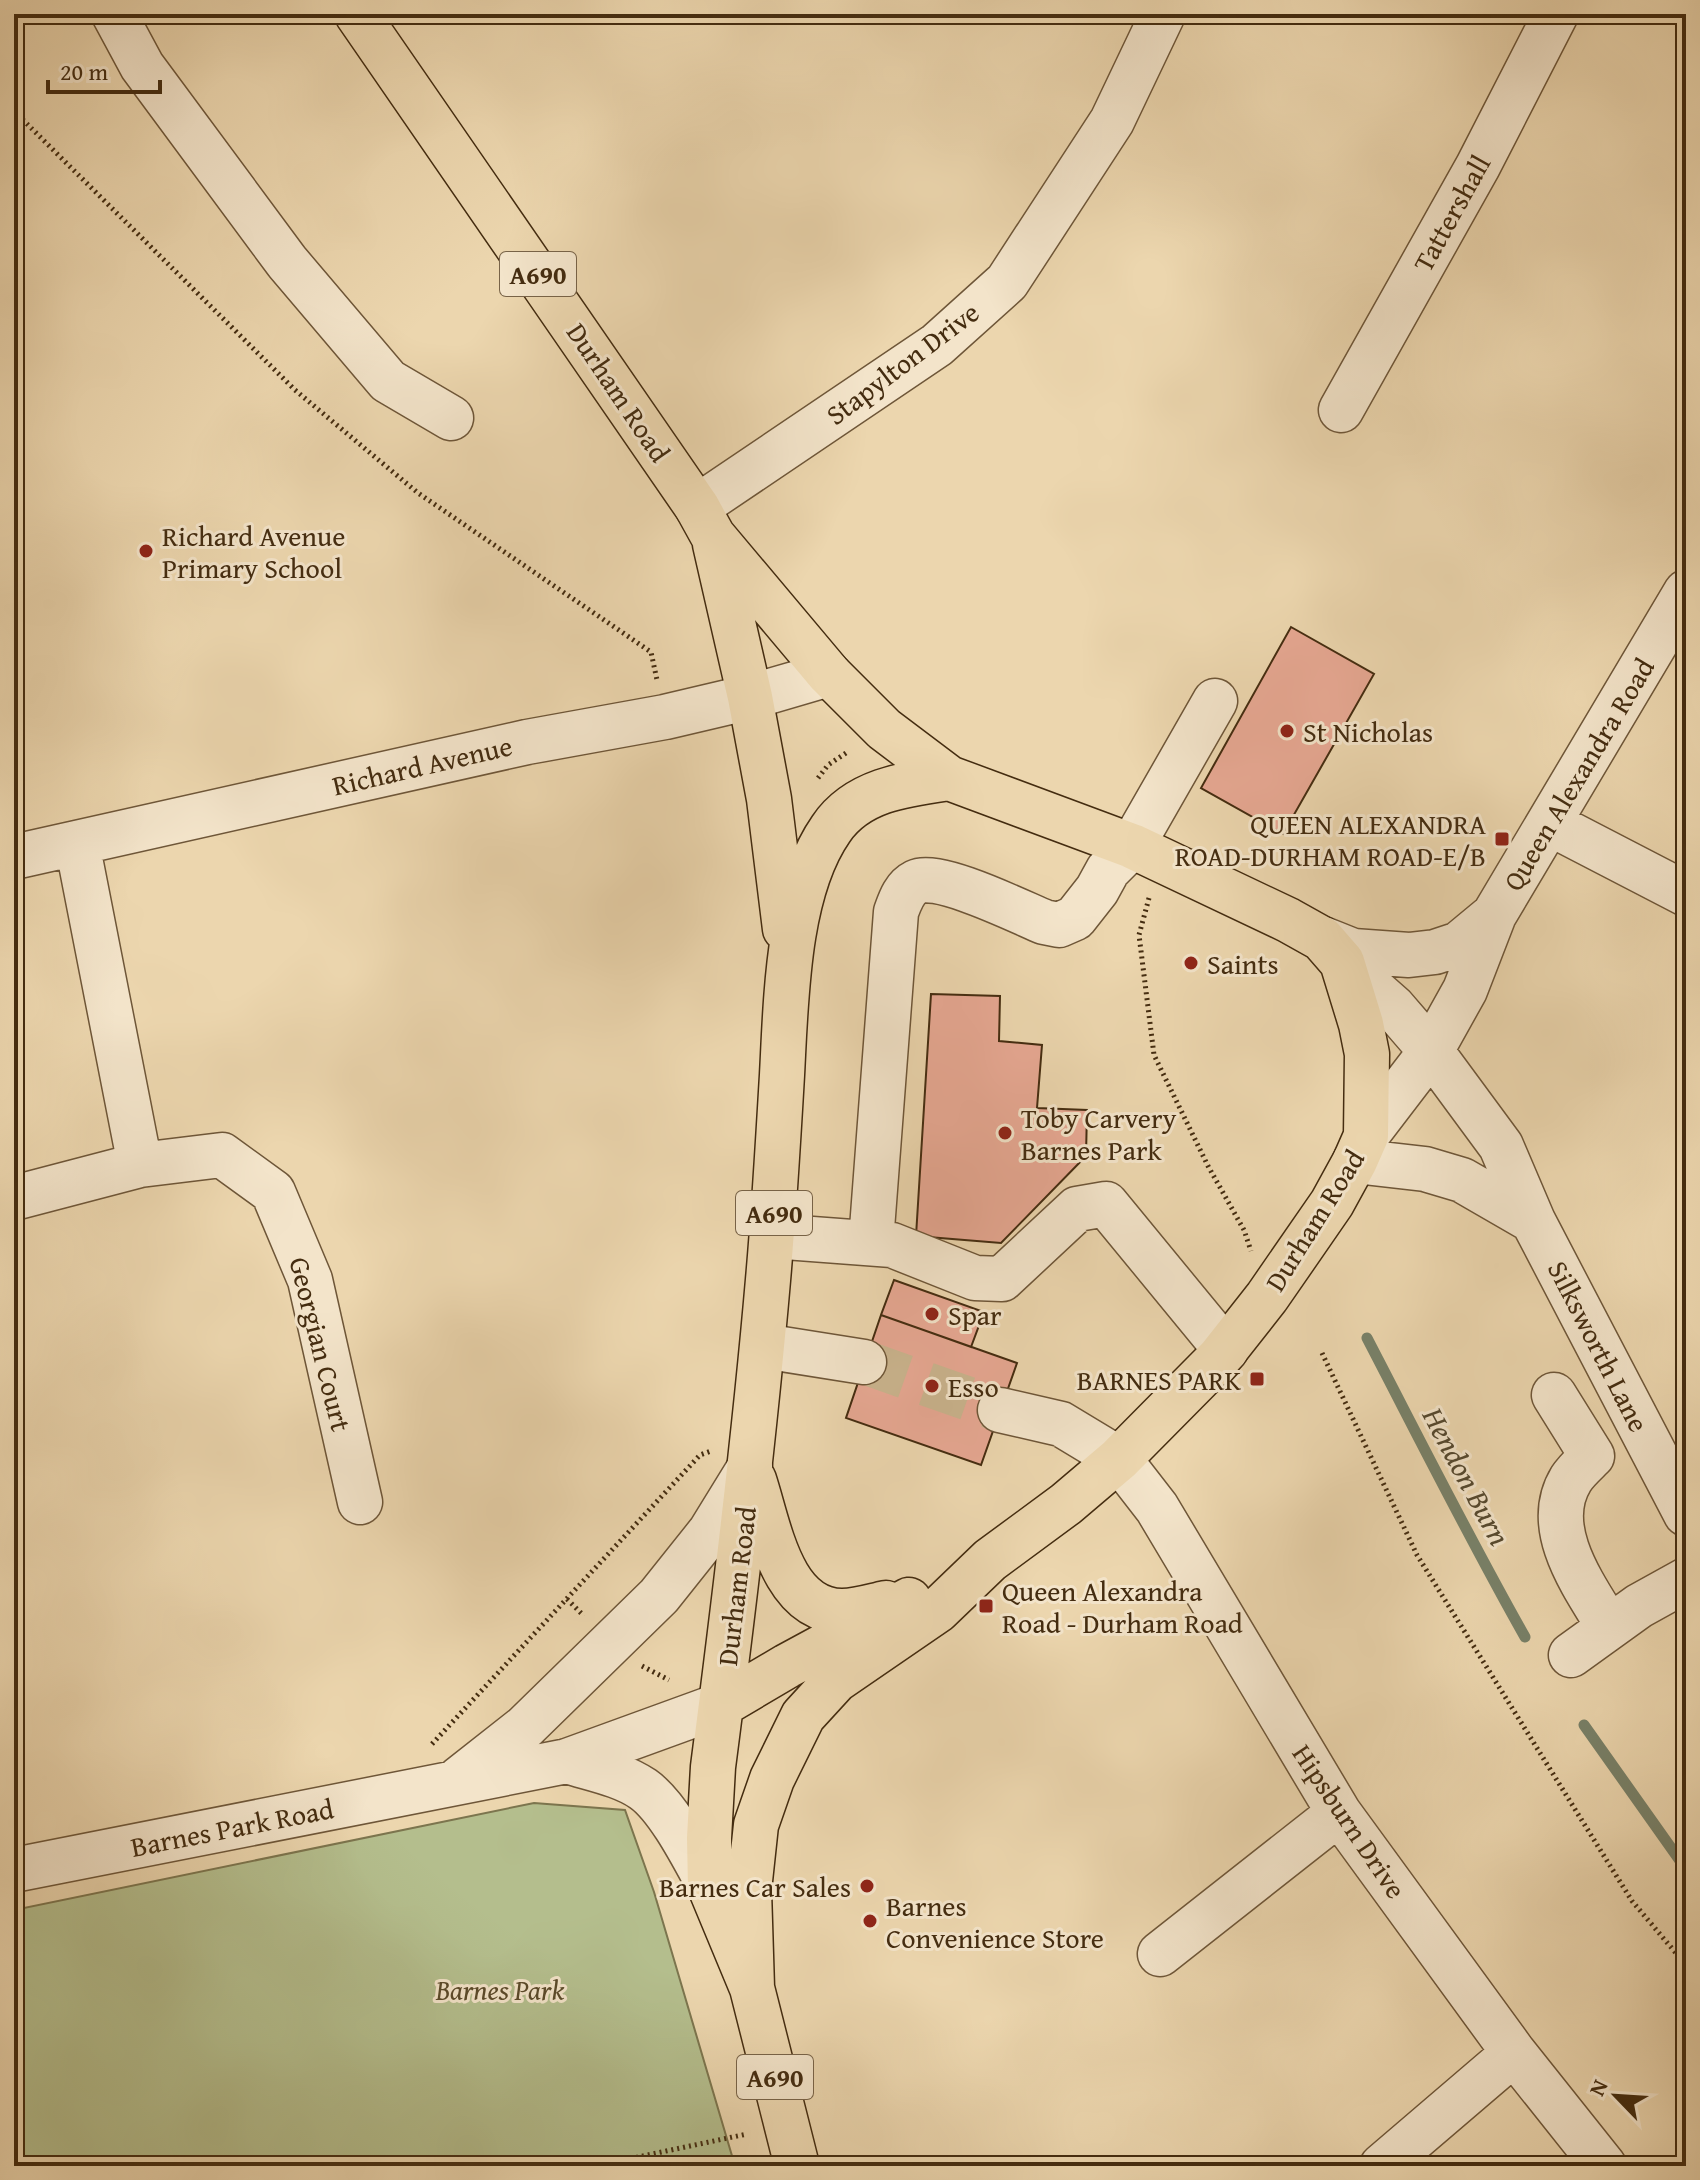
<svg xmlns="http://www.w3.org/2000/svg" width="1700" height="2180" font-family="'Gentium Book Plus',serif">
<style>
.green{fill:#b4be8d;stroke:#7c754e;stroke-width:2}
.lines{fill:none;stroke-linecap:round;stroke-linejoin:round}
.stream{stroke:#788169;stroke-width:11}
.building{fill:#e7a893;stroke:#442c10;stroke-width:2}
.minor-tunnel{stroke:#cab48e;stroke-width:44;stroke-dasharray:44 22;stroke-linecap:butt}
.minor-casing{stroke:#6e5638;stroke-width:47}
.highway-casing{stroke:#442c10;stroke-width:47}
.path{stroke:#442c10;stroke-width:5;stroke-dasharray:2 4;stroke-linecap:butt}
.minor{stroke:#f3e4ca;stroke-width:44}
.highway{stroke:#ecd6ae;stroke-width:44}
.poi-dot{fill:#8f2418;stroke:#f3e4ca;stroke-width:3}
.labels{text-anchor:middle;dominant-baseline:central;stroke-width:6;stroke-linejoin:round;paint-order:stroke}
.shield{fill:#f3e4ca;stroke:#786348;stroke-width:2}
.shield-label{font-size:26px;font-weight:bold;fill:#442c10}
.street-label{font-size:28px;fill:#442c10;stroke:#f3e4ca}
.poi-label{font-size:28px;fill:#442c10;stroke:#f3e4ca;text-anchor:start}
.park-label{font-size:28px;font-style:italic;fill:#5a4929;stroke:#f3e4ca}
.water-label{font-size:30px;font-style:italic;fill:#55482e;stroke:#f3e4ca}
</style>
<rect width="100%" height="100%" fill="#ecd6ae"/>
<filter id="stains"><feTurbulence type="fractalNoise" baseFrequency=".0025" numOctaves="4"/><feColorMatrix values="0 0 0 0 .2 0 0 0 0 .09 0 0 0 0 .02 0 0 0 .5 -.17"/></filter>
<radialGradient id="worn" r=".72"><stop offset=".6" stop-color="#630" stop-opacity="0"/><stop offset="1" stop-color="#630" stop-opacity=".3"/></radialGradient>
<!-- green -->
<path class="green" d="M534,1803L625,1810L654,1892L735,2166H14V1910Z"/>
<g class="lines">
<!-- stream -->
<path class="stream" d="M1367,1338C1419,1438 1469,1538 1525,1637
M1584,1725L1686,1869"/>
</g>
<!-- building -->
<path class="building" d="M1291,627L1374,674L1283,834L1201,788Z
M931,994L1000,996L999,1041L1042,1045L1037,1108L1087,1110L1086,1156L1001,1243L916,1236Z
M894,1280L984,1312L971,1347L881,1315Z
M881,1315L1017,1363L981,1465L846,1418Z"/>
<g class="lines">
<!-- minor-tunnel -->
<path class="minor-tunnel" d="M864,1362L1000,1410"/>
<!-- minor casing -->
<g class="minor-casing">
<path id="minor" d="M114,14L142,66L287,262L388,381L451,418
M1341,410L1478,166L1556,14
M697,507L937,345L1007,282L1112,121L1163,14
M1549,823L1686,894
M77,843L140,1165
M14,857L527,742L665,717L750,697L829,674
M1323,939L1353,951L1409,955L1435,952L1459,944L1494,915
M1342,962L1393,1007L1431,1051L1501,1146L1533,1221L1686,1514
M1366,1136L1431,1051L1465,990L1494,915L1686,592
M1355,1161L1425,1169L1462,1180L1533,1221
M14,1198L140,1165L222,1155L273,1192L310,1280L360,1502
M772,1236L892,1245L975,1278L1002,1279L1077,1209L1106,1204L1226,1350
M871,1242L896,912C900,901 904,888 916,882C937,871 1020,912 1044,922L1059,925L1075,918L1097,890L1108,870L1132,846L1215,701
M763,1346L864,1362
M1554,1395L1592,1456C1585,1463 1576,1471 1571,1479C1541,1528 1584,1586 1609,1627
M1000,1410L1061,1424L1119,1459L1157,1508L1339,1813L1514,2053L1604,2166
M1571,1655L1639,1606L1686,1580
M567,1761C592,1769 621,1774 643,1789C669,1807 695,1860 710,1887
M459,1779L525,1727L659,1596L710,1532L750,1467
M14,1870L567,1761L721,1705
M1160,1954L1339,1813
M1382,2166L1514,2053"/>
</g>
<!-- highway casing -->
<g class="highway-casing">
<path id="highway" d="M357,14L697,507L713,536L829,674L884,729L949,778L1132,846L1288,920L1322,939L1342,962L1361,1024L1367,1054L1366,1136L1355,1161L1332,1203L1267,1297L1219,1358L1119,1459L1066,1504L990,1560L938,1610L836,1680L803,1716L772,1779L756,1825L749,1890L752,1988
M715,544L750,697L769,799L785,929
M754,1480C769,1525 781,1611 842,1611C857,1611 872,1606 886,1603
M721,1705L787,1666L909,1600
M797,2166L752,1988L710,1887L709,1838L713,1767C734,1605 754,1443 768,1280C774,1212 778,1144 782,1075C786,1000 787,892 831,829C857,790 906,784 949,778"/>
</g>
<!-- path -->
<path class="path" d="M14,111L295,390L418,493L651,652L657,680
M818,778L828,765L849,751
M1149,898L1139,935L1154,1055L1208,1166L1244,1230L1251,1251
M1322,1353L1417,1555L1632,1901L1686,1965
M567,1599L584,1616
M642,1666L669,1680
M432,1744L700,1455L711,1451
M595,2166L747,2134"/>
<!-- minor -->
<use href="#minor" class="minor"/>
<!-- highway -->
<use href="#highway" class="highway"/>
</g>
<!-- markers -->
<g class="poi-dot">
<circle cx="146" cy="551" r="8"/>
<circle cx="1287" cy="731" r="8"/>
<rect x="1494" y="831" width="16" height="16" rx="4"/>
<circle cx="1191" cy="963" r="8"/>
<circle cx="1005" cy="1133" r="8"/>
<circle cx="932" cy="1314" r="8"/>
<rect x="1249" y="1371" width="16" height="16" rx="4"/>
<circle cx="932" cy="1386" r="8"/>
<rect x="978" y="1598" width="16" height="16" rx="4"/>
<circle cx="867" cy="1886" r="8"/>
<circle cx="870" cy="1921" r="8"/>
</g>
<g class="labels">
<!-- shield labels -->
<g class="shield">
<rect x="500" y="252" width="76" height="44" rx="6"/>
<rect x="736" y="1191" width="76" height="44" rx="6"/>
<rect x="737" y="2055" width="76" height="44" rx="6"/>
</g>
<g class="shield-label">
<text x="538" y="274">A690</text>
<text x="774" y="1213">A690</text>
<text x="775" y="2077">A690</text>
</g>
<!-- street labels -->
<g class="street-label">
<text transform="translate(1451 213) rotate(-61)">Tattershall</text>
<text transform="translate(902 363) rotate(-37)">Stapylton Drive</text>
<text transform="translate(619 392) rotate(56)">Durham Road</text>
<text transform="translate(422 765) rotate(-13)">Richard Avenue</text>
<text transform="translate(1578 774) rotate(-59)">Queen Alexandra Road</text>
<text transform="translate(1314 1220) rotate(-58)">Durham Road</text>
<text transform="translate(321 1344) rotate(76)">Georgian Court</text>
<text transform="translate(1599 1346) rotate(63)">Silksworth Lane</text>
<text transform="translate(736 1586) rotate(-83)">Durham Road</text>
<text transform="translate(1350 1821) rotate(56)">Hipsburn Drive</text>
<text transform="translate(232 1827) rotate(-11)">Barnes Park Road</text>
</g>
<!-- poi labels -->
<g class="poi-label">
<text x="162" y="535">Richard Avenue<tspan x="162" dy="32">Primary School</tspan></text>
<text x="1303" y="731">St Nicholas</text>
<text x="1486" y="823" text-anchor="end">QUEEN ALEXANDRA<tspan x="1486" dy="32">ROAD-DURHAM ROAD-E/B</tspan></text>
<text x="1207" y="963">Saints</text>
<text x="1021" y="1117">Toby Carvery<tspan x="1021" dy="32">Barnes Park</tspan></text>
<text x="948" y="1314">Spar</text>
<text x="1241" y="1379" text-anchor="end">BARNES PARK</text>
<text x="948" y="1386">Esso</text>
<text x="1002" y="1590">Queen Alexandra<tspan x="1002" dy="32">Road - Durham Road</tspan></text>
<text x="851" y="1886" text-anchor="end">Barnes Car Sales</text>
<text x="886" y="1905">Barnes<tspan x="886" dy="32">Convenience Store</tspan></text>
</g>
<!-- park labels -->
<g class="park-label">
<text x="500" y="1989">Barnes Park</text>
</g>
<!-- water labels -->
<g class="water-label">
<text transform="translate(1467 1476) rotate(62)">Hendon Burn</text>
</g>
</g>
<!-- margin -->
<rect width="1700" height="2180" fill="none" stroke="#ecd6ae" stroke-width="48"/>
<rect x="16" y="16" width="1668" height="2148" fill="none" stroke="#442c10" stroke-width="4"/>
<rect x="24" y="24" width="1652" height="2132" fill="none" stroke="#442c10" stroke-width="2"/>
<!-- north arrow -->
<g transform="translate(1616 2096) rotate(295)" stroke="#f3e4ca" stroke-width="6" paint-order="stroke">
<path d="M0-6L14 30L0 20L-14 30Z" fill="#442c10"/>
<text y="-12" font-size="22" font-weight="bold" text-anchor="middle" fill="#442c10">N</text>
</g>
<!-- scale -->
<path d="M48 80v12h112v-12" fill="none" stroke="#442c10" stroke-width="4"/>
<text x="60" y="80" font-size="24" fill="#442c10" stroke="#f3e4ca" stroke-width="6" paint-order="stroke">20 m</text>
<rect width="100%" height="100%" filter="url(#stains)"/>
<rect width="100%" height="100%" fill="url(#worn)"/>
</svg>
